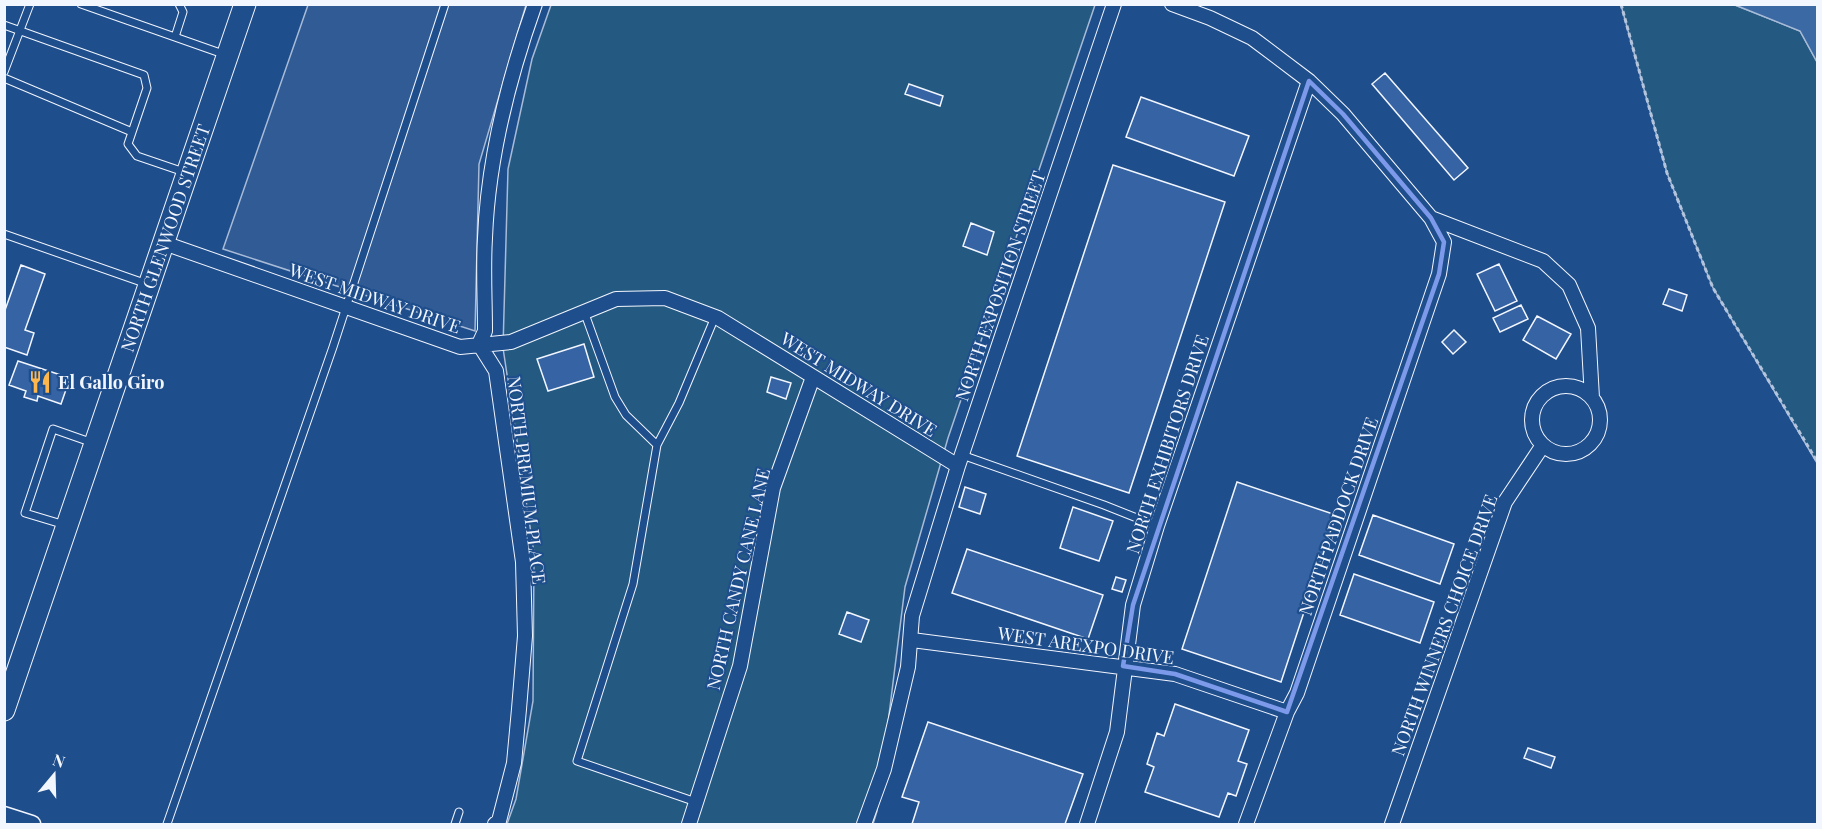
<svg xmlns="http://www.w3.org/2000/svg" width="1822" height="829" font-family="'Playfair Display',serif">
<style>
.green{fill:#245a82;stroke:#a8bbd7;stroke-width:1.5}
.parking{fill:#305b95;stroke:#a8bbd7;stroke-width:1.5}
.water{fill:#3b69a3;stroke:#a8bbd7;stroke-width:1.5}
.building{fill:#3563a3;stroke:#f2f6ff;stroke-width:1.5}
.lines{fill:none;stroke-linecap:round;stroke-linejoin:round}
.service-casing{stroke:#f2f6ff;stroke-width:9}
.minor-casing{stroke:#f2f6ff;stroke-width:16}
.tertiary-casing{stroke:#f2f6ff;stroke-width:19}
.primary-casing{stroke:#f2f6ff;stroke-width:23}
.path{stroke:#b3c4dc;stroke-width:3;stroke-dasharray:4.5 3;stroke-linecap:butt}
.service{stroke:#1f4e8c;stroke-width:7}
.minor{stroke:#1f4e8c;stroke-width:14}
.tertiary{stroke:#1f4e8c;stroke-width:16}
.primary{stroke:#1f4e8c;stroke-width:21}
.marked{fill:none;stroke:#7d9aea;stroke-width:4.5;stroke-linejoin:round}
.labels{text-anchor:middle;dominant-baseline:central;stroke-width:4.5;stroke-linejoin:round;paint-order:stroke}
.street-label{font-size:18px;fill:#f2f6ff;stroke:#1f4e8c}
.poi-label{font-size:18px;font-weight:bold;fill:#f2f6ff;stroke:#1f4e8c;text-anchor:start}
</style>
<rect width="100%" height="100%" fill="#1f4e8c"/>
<!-- green -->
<path class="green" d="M551,5H1095L948,438L905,587L877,811L873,824H507L516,799L533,701L534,553L503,348L508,169L532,59Z
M1621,5H1735L1800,31L1817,62V463L1713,288L1667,173Z"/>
<!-- parking -->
<path class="parking" d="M308,5H526L479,164L475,331L223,249Z"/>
<!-- water -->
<path class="water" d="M1735,5H1817V62L1800,31Z"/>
<!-- building -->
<path class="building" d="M1385,73L1468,168L1454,180L1372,84Z
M909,84L943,96L940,106L905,94Z
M1141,97L1249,136L1234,176L1126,137Z
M1113,165L1225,202L1129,493L1017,456Z
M971,223L994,232L987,255L963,246Z
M1499,264L1517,301L1495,311L1477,274Z
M21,265L45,274L25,330L34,333L27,355L4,347V313Z
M1669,289L1687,295L1682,311L1663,304Z
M1521,305L1528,319L1500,332L1493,318Z
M1537,316L1571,334L1556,359L1523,340Z
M1454,330L1466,342L1453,354L1442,342Z
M584,344L594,377L548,391L537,359Z
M18,361L70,378L61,404L38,396L37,401L24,397L26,391L9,385Z
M771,377L791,383L786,399L767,392Z
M1237,482L1336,515L1281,682L1182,649Z
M965,487L986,494L980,514L959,507Z
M1073,507L1113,521L1099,561L1060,548Z
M1373,515L1454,544L1440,584L1359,555Z
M967,549L1103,595L1088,639L952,593Z
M1354,574L1434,602L1420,643L1340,615Z
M1116,577L1126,580L1122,592L1112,589Z
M847,612L869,620L861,642L839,634Z
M1175,704L1249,730L1238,761L1247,764L1236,796L1228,793L1219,817L1145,792L1154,767L1147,764L1157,733L1164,736Z
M928,722L1083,774L1065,824H912L919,802L902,797Z
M1528,748L1555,757L1551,768L1524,758Z"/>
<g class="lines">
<!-- service casing -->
<g class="service-casing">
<path id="service" d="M81,4L226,55
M4,25L144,75L147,88L128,144L137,156L184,172
M175,37L183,12L179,4
M4,72L30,4
M4,78L132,132
M4,234L147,284
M585,314L615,397L626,415L657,445L633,584L577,761L696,802
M657,445L679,403L715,317
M962,455L1104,505L1157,526
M65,525L25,513L53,429L93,443
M167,824L333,347L445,4
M455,824L459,812"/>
</g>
<!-- minor casing -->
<g class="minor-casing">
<path id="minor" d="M1172,4L1210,18L1252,38L1309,81L1343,114L1431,218L1543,261L1569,285L1588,328L1592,398
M164,243L460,347L511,342L616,299L665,298L718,318L958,466
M1532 420a34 34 0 1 1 68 0a34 34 0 1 1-68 0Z
M912,640L1175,674L1287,712
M495,824L499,821L514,763L519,709L525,636L523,562L496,371L479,344L485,331C485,300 483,269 485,238C488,158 508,80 535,4
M689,824L740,666L773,488L813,377
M864,824L884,769L908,667L912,616L958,466L1114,4
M1087,824L1117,732L1133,605L1157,526L1309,81
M1246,824L1287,712L1297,693L1439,274L1444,242L1431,218
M1392,824L1505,502L1543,445"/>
</g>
<!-- tertiary casing -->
<g class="tertiary-casing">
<path id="tertiary" d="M4,815L32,824"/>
</g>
<!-- primary casing -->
<g class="primary-casing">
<path id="primary" d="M4,710L245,4"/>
</g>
<!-- path -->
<path class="path" d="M1621,4L1667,173L1713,288L1818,463"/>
<!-- service -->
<use href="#service" class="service"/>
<!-- minor -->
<use href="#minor" class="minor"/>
<!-- tertiary -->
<use href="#tertiary" class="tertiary"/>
<!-- primary -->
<use href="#primary" class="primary"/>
</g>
<!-- marked area -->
<path class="marked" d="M1309,81L1343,114L1431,218L1444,242L1439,274L1287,712L1175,674L1123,666L1133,605Z"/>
<!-- icons -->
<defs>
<g id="restaurant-bare" transform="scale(1.8)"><path d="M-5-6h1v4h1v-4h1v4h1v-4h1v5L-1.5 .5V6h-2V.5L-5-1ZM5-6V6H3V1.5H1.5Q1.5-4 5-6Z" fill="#ffb74d" stroke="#1f4e8c" stroke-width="2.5" paint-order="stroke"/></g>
</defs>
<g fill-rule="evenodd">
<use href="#restaurant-bare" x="40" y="382"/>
</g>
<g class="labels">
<!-- street labels -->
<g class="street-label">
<text transform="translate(165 238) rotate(-71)">NORTH GLENWOOD STREET</text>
<text transform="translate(1000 286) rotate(-71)">NORTH EXPOSITION STREET</text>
<text transform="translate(375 298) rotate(19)">WEST MIDWAY DRIVE</text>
<text transform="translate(859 384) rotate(32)">WEST MIDWAY DRIVE</text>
<text transform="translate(1167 444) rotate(-72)">NORTH EXHIBITORS DRIVE</text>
<text transform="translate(527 480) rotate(83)">NORTH PREMIUM PLACE</text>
<text transform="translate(1338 516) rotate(-71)">NORTH PADDOCK DRIVE</text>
<text transform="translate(738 579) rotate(-77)">NORTH CANDY CANE LANE</text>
<text transform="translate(1444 625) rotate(-70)">NORTH WINNERS CHOICE DRIVE</text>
<text transform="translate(1086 645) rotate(8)">WEST AREXPO DRIVE</text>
</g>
<!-- poi labels -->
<g class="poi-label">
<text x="58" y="382">El Gallo Giro</text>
</g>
</g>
<!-- border -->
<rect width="1822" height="829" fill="none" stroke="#f2f6ff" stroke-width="12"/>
<!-- north arrow -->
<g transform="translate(54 775) rotate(19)" stroke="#1f4e8c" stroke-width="4.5" paint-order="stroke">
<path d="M0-4.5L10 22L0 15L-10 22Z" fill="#f2f6ff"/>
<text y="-9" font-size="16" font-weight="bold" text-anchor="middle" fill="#f2f6ff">N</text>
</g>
</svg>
